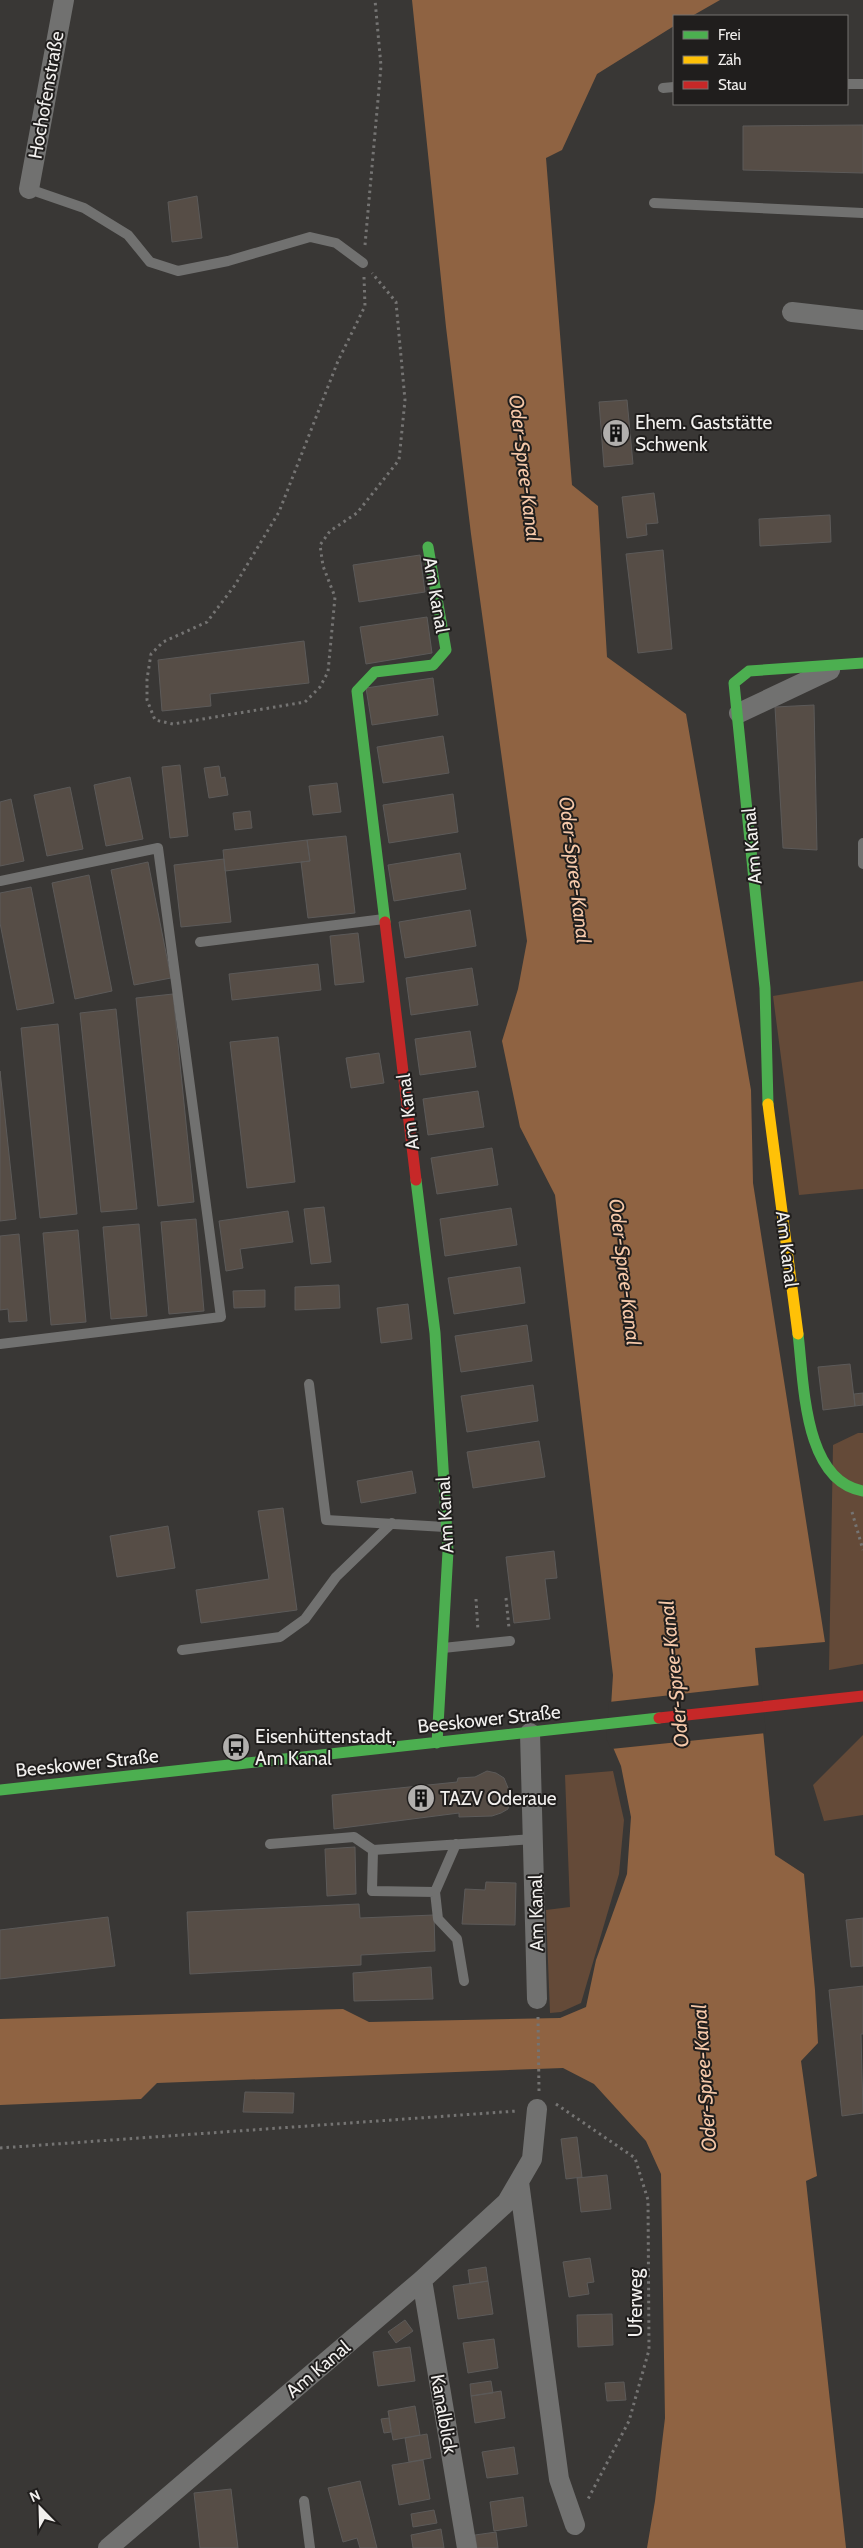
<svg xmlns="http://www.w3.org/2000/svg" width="863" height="2548" font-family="Cabin,sans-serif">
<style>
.green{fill:#644a38}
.water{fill:#8f6342}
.pier{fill:#393735}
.building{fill:#564d46;stroke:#5c5a59}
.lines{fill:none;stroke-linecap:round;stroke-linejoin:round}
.path{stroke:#757473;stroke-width:3;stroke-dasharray:2.5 4;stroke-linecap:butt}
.lane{stroke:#717170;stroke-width:10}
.street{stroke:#717170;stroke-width:20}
.fast{stroke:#4caf50;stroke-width:11}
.slow{stroke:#ffc107;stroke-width:11}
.jam{stroke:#c62828;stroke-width:11}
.labels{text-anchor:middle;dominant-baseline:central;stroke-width:4;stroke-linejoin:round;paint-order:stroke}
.street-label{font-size:19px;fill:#f2f0ee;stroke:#201e1d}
.poi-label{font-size:19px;fill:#f2f0ee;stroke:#201e1d;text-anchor:start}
.water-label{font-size:20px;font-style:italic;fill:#f5c8a9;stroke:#201e1d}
</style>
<rect width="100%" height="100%" fill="#393735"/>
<!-- green -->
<path class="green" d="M863,981V1189L799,1195L773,996Z
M858,1433H863V1664L829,1670L833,1445Z
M863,1735V1815L824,1821L813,1785Z
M613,1771L624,1820L619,1874L581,2003L561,2012L550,2013L546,1910L570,1907L565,1775Z"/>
<!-- water -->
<path class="water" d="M412,0H720L692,16H674V26L597,74L562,150L546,158L572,485L598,506L607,657L686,714L751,1090L753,1183L825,1642L755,1648L775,1855L804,1874L815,1990L818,2043L801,2061L817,2176L806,2181L846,2548H647L655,2501L665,2418L661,2174L646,2141L594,2084L563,2068L157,2083L141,2099L0,2105V2019L343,2009L369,2022L560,2018L586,2007L596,1960L627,1874L631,1817L621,1766L609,1738L613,1675L555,1195L520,1127L502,1041L518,989L527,941L471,534L446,327Z"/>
<!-- pier -->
<path class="pier" d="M761,1685L766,1733L611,1749L606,1738L609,1702Z"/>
<!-- building -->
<path class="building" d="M863,125V173L743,170V126Z
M197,196L202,238L172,242L168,202Z
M627,400L633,464L604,467L599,402Z
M654,493L658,523L646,524L647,535L627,538L622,497Z
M830,515L831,542L760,546L759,519Z
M663,550L672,649L638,653L626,554Z
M420,555L425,592L359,602L353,565Z
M427,617L432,653L366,664L360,627Z
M304,641L309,683L210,694L211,706L162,711L158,660Z
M433,678L438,715L372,725L366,688Z
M814,705L817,850L783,848L775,707Z
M443,736L449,773L383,783L377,747Z
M180,765L188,836L170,838L162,767Z
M219,766L221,778L225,777L228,795L209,798L204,768Z
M130,777L143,839L106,846L94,785Z
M337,783L341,812L313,815L309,786Z
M70,787L83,849L47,856L34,795Z
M453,794L458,832L389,843L383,805Z
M11,799L24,861L0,866V802Z
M250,811L252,828L235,830L233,813Z
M346,836L355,913L308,918L301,862L310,861L307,840Z
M307,840L310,861L225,871L223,850Z
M460,853L466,889L394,901L388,865Z
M224,859L231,922L181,927L174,865Z
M148,862L171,978L134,985L111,870Z
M89,875L112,991L75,999L52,883Z
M31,887L54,1003L17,1010L0,923V893Z
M470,910L476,946L405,958L399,922Z
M358,933L364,982L335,985L330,936Z
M318,964L321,990L232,1000L229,974Z
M472,968L478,1005L411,1015L406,978Z
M173,994L194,1202L158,1206L136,998Z
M116,1009L137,1209L101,1212L80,1013Z
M58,1024L77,1214L40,1218L21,1028Z
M470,1031L476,1067L420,1075L415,1039Z
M278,1037L295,1182L247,1188L230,1042Z
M379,1053L384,1083L351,1088L346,1058Z
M0,1071L16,1219L0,1221Z
M478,1091L484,1127L428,1135L423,1099Z
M492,1148L498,1185L437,1194L431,1158Z
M324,1207L331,1262L311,1264L304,1209Z
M511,1208L517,1245L445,1256L440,1219Z
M288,1211L293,1242L240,1249L243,1268L226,1271L219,1221Z
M196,1219L204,1311L169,1314L161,1222Z
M139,1224L147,1316L111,1319L103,1227Z
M78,1230L86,1322L51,1325L43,1233Z
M19,1234L27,1321L9,1322L8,1309L0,1310V1236Z
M520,1267L525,1303L454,1314L448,1278Z
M339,1285L340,1308L295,1310V1287Z
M265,1290V1307L234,1308L233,1291Z
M408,1304L412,1339L381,1343L377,1308Z
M527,1325L532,1361L461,1372L455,1336Z
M850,1364L855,1406L823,1410L818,1367Z
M533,1385L538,1421L467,1432L461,1396Z
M863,1393V1405L855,1406L854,1394Z
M539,1441L545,1477L473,1488L467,1452Z
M412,1471L416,1493L361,1503L357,1481Z
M283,1508L297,1610L201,1623L196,1590L269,1579L258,1511Z
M168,1526L175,1568L117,1577L110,1536Z
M554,1551L557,1578L545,1579L550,1619L514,1623L506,1557Z
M487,1771L496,1773L504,1778L511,1795L508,1809L501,1813L492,1816L459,1817V1813L334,1829L332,1795L457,1782L458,1778L475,1777Z
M355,1847L356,1894L327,1896L325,1849Z
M486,1882L516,1883L515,1925L462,1924L465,1889L485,1890Z
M359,1904L360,1918L434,1915L435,1951L361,1955V1965L190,1974L187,1912Z
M108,1917L115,1966L0,1979V1930Z
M863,1918V1966L851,1967L846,1920Z
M431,1967L433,1999L354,2001L353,1973Z
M863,1986V2034H861L863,2113L842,2116L829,1990Z
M245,2092L294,2093L293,2113L243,2112Z
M577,2137L582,2177L566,2179L561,2139Z
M607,2175L611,2209L581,2212L577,2178Z
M590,2258L594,2282L587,2283L589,2294L569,2297L563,2262Z
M486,2267L488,2281L470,2284L468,2270Z
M488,2281L493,2314L458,2319L453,2286Z
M612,2314L613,2345L578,2347L577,2315Z
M405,2320L413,2331L396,2343L388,2332Z
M494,2339L498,2368L468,2373L463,2343Z
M410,2347L415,2381L378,2386L373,2352Z
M491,2381L493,2393L471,2396L470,2384Z
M624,2382L626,2400L607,2401L605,2383Z
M501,2391L505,2418L475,2423L471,2396Z
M415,2406L420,2435L393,2440L388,2411Z
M389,2418L391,2432L384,2433L381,2419Z
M427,2434L431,2458L409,2462L405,2438Z
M514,2447L518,2474L487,2478L482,2452Z
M423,2460L430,2499L399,2505L392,2465Z
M360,2481L377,2548H360L357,2538L343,2542L328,2488Z
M231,2489L238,2548H200L194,2493Z
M523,2497L527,2526L494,2531L490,2502Z
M434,2510L437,2523L413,2527L411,2514Z
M441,2529L444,2548H413L411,2535Z
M496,2532L498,2548H477L475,2535Z"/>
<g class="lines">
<!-- path -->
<path class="path" d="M365,245L381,66L375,0
M364,277L365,306L338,361L279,512L235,585L207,622L163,642L151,654L147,679V700L155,720L173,724L305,702L320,687L328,672L335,597L323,566L320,545L330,531L357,513L399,460L405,400L396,302L372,273
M852,1512L863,1550
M506,1598L509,1628
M476,1599L478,1631
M538,2017L539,2091
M556,2104L635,2158L648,2200L649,2350L629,2421L587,2501
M0,2148L517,2111"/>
<!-- lane -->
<path class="lane" d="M847,84H863
M663,88L674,87
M29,189L84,208L128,235L150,262L178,271L228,261L310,237L336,243L363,263
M654,203L863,213
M863,843V864
M0,881L158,848L221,1317L0,1344
M200,942L384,919
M309,1384L326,1520L445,1527
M443,1648L510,1641
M182,1650L280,1637L305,1619L336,1577L392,1523
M270,1844L354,1837L373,1850L534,1839
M456,1844L435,1892L438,1919L457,1939L464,1981
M373,1850L372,1891L435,1892
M304,2501L310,2548"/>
<!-- street -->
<path class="street" d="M29,189L64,0
M792,312L863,320
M739,713L830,670
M530,1733L537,1999
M519,2182L559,2479L575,2525
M422,2280L467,2548
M108,2548L422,2280L507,2202L532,2159L537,2109"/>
<!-- fast -->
<path class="fast" d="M385,922L357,691L375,672L433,665L446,650L428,547
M768,1104L765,988L734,683L749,671L863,663
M416,1180L435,1333L448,1551L437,1743
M798,1334C804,1381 803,1481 863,1491
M0,1790L659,1718"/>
<!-- slow -->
<path class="slow" d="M768,1104L798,1334"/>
<!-- jam -->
<path class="jam" d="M385,922L416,1180
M659,1718L863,1696"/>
</g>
<!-- icons -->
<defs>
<g id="building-disc" transform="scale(1.4375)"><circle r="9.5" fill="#b1afad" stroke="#201e1d"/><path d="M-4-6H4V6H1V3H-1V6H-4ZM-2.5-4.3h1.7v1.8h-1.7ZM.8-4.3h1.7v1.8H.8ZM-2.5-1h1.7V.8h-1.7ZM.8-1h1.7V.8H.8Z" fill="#111"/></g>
<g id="bus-disc" transform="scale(1.4375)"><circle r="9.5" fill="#b1afad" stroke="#201e1d"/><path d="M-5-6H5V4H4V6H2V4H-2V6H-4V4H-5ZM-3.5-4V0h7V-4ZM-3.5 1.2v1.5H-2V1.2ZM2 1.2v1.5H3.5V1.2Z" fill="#111"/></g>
</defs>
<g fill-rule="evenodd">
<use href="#building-disc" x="616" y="433"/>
<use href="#bus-disc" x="236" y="1747"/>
<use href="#building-disc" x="421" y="1798"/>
</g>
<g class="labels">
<!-- street labels -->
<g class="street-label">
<text transform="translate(46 95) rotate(-80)">Hochofenstraße</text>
<text transform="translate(436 595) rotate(80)">Am Kanal</text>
<text transform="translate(752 846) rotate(-95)">Am Kanal</text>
<text transform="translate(408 1112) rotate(-97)">Am Kanal</text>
<text transform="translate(787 1249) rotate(83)">Am Kanal</text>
<text transform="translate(445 1515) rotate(-93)">Am Kanal</text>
<text transform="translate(489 1719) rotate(-6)">Beeskower Straße</text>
<text transform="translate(87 1763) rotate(-6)">Beeskower Straße</text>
<text transform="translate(536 1913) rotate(-91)">Am Kanal</text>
<text transform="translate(635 2303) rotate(-90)">Uferweg</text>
<text transform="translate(318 2369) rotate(-40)">Am Kanal</text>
<text transform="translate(444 2414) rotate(80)">Kanalblick</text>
</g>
<!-- poi labels -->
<g class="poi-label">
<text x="635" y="422">Ehem. Gaststätte<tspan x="635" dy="22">Schwenk</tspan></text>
<text x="255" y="1736">Eisenhüttenstadt,<tspan x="255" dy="22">Am Kanal</tspan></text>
<text x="440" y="1798">TAZV Oderaue</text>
</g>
<!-- water labels -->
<g class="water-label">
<text transform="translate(525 468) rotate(83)">Oder-Spree-Kanal</text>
<text transform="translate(575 870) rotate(83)">Oder-Spree-Kanal</text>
<text transform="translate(625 1272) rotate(83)">Oder-Spree-Kanal</text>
<text transform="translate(674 1674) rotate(-96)">Oder-Spree-Kanal</text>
<text transform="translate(704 2078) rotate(-94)">Oder-Spree-Kanal</text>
</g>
</g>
<!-- legend -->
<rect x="673" y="15" width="175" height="90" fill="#201e1d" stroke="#747271"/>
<rect x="683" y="31" width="25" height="8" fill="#4caf50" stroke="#747271"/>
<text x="718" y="40" font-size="15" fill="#f2f0ee">Frei</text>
<rect x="683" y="56" width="25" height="8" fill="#ffc107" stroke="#747271"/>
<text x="718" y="65" font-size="15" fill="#f2f0ee">Zäh</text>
<rect x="683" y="81" width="25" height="8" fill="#c62828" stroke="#747271"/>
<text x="718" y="90" font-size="15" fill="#f2f0ee">Stau</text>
<!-- north arrow -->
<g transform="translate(40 2508) rotate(337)" stroke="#201e1d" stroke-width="4" paint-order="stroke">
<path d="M0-4L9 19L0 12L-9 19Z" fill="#f2f0ee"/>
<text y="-8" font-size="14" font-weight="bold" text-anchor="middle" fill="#f2f0ee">N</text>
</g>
</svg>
